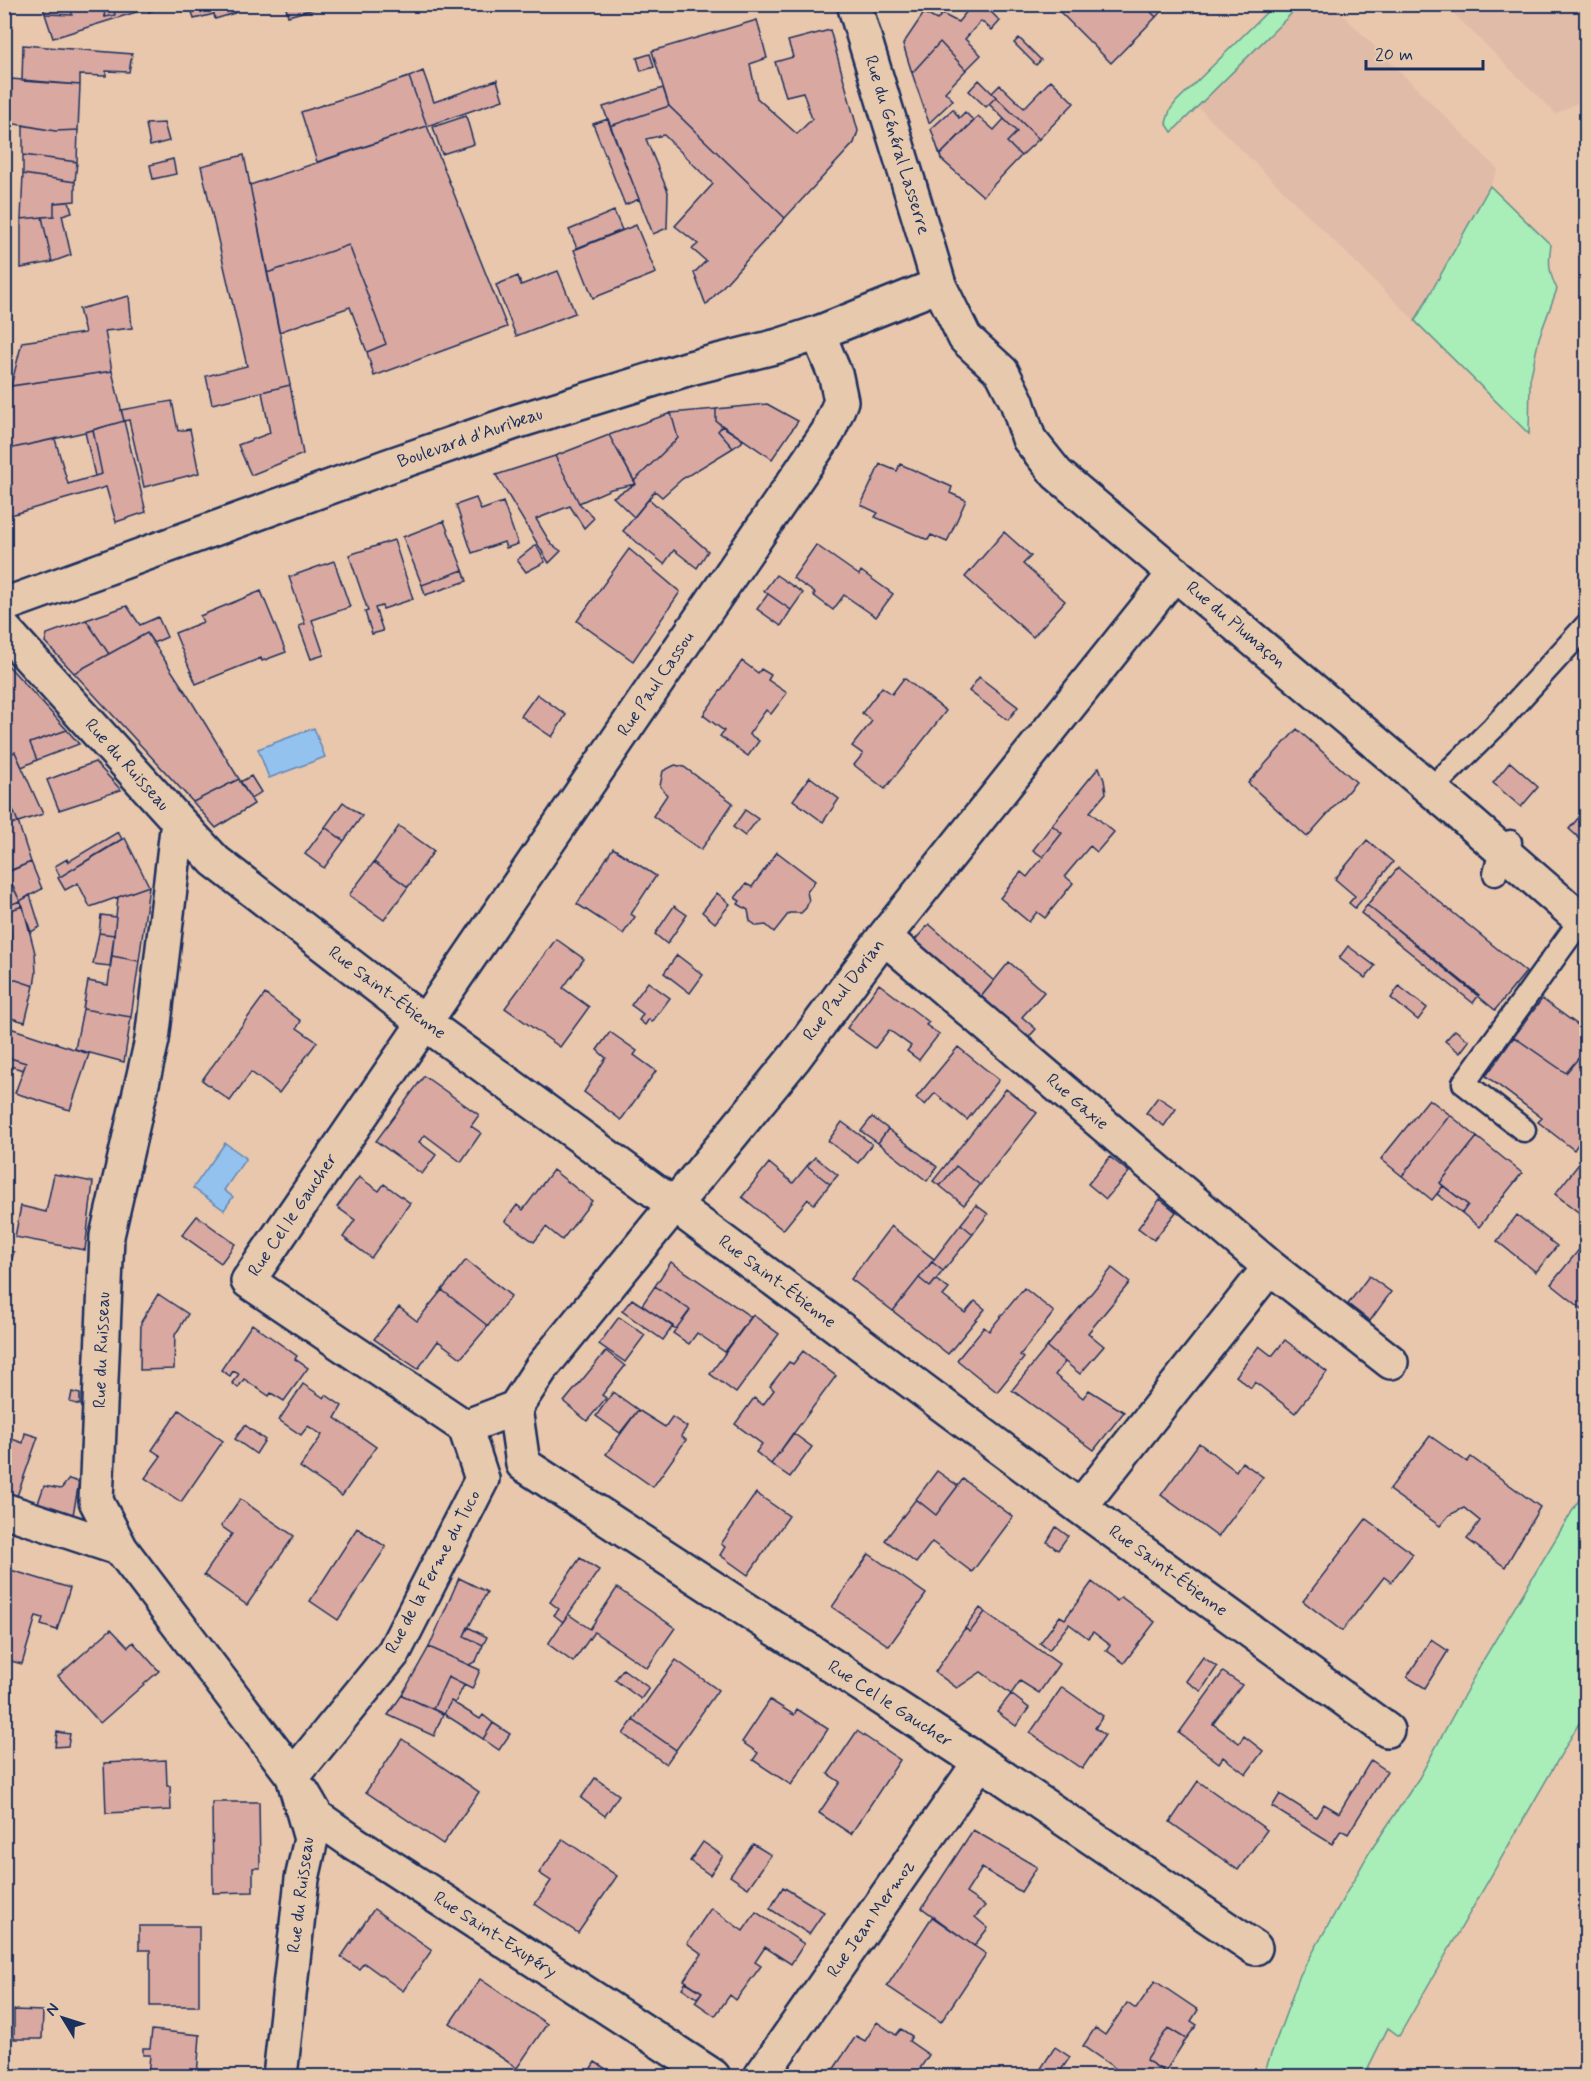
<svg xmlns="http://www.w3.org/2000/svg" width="1591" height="2081" font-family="Mynerve,sans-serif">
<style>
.built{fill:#e0bba8}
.green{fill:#a9edb8;stroke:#628e8b;stroke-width:1.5}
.water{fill:#93c2ee;stroke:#6387b4;stroke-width:1.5}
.building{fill:#d9a9a1;stroke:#1b2f5e;stroke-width:1.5}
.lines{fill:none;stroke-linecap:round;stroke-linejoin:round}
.lane-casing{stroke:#1b2f5e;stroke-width:27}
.street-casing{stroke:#1b2f5e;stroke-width:38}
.secondary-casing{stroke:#1b2f5e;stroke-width:38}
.lane{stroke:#e7caad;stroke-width:22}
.street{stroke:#e7caad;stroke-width:33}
.secondary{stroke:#e7caad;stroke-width:33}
.labels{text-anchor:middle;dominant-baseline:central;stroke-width:6;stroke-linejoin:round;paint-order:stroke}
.street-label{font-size:18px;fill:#1b2f5e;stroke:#e7caad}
</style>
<rect width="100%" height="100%" fill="#e9c7ac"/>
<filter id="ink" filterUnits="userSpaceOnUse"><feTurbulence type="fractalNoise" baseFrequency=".0167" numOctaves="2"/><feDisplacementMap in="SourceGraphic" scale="12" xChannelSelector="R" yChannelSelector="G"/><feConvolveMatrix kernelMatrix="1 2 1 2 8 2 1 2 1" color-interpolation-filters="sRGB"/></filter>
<g filter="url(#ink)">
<!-- built -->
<path class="built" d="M1300,5H1333L1498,169L1490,186L1415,321L1198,107Z
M1445,5H1586V98L1556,114Z"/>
<!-- green -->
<path class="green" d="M1274,5H1300L1172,132L1166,123L1170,110L1176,102Z
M1490,186L1551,245C1548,262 1549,274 1557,289L1539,338L1530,380L1529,434L1415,321Z
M1586,1488V1711L1399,2036L1388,2028L1364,2076H1263L1300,1975L1369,1853L1419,1778L1482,1662Z"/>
<!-- water -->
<path class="water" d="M314,728L325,757L269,778L258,749Z
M225,1143L246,1158L224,1190L233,1197L224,1210L193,1188Z"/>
<!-- building -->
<path class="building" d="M36,4H71L72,15L45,14L43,5L37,7Z
M71,4H103L105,17L115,15L113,4H169L149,12V8L53,38L45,14L72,15Z
M103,4H113L115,15L105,17Z
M190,4H243L234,8L235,13L215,19L214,14L194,19Z
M285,4H328V5L288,16Z
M973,4H983L1000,21L992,30L981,21L965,39L981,55L966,70L940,42L912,73L903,44L924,13L937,20L942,14L958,22Z
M1052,4H1072L1073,6L1075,4H1143L1156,17L1111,63Z
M1143,4H1168L1156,17Z
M757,20L767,58L750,64L757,98L797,134L812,119L803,92L786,96L775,62L793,57L788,41L830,30L858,131L854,143L785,218L669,106L652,51Z
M1019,38L1041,60L1036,65L1014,43Z
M940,42L966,70L945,92L953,100L929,123L912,73Z
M23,45L132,54L129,72L106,71V76L80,75V85L22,81Z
M650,54L654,67L641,71L637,58Z
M423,71L434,102L497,80L503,100L427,126L409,77Z
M409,77L427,126L317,162L301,112Z
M11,79L80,85L78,130L55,131L9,123L12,92H9Z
M979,80L996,97L986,107L969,91Z
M1051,80L1074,103L1039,139L992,93L1000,85L1024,108Z
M663,88L669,106L610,126L603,107Z
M996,97L1039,139L1021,156L1007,142L1017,132L989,104Z
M669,106L785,218L706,305L694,273L706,261L692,249L698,244L675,226L713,184L664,135L646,139L668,192L667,228L653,234L610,126Z
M953,109L959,118L965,112L974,121L940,155L931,129Z
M466,116L474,144L442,154L433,127Z
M978,116L994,130L1004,119L1017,132L1007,142L1021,156L983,196L941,159L940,155Z
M608,119L639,199L625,205L593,124Z
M164,123L169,141L150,146L146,124Z
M23,125L55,131L78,130L77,162L23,155Z
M427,126L507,327L374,376L367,352L386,344L349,245L267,273L250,185Z
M23,155L77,162L75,182L23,174Z
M244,155L290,385L212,404L206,376L247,366L201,166Z
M173,159L176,174L153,179L150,165Z
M23,174L75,182V201L54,203V216L21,219Z
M69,202L72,212L62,215L71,255L52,262L42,217L54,216V203Z
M614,211L622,230L577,248L569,230Z
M42,217L52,262L21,268V219Z
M636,225L656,273L593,298L574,250Z
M349,245L386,344L367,352L350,307L279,332L267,273Z
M558,271L575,313L516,336L496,285L518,276L521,285Z
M129,296L132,328L105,331L112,371L11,386L22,342L85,333L79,309Z
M112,371L124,421L85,432L4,450V434L11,386Z
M290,385L303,454L251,475L238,445L270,433L262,392Z
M172,401L178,431L190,429L199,473L144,487L129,420L124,421L121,410Z
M767,404L798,421L772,459L716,421V409Z
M716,409V421L722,426L718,431L733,448L682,479L662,497L655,491L634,517L613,497L636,484L634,481L678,438L671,413Z
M671,413L678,438L634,481L609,435Z
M124,421L146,512L116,522L106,487L4,517V450L55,439L68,484L102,474L93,430Z
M722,426L742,439V442L733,448L718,431Z
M93,430L102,474L95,476L85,432Z
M609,435L636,484L611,489L579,503L555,456Z
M555,456L579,503L594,518L584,528L570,506L536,519L551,544L561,551L549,563L496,475Z
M880,464L897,471L900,464L952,487L950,493L966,500L947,542L931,535L928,540L875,517L878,513L861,505Z
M476,498L481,510L503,502L518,544L506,548L504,542L472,553L456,505Z
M649,499L708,551L697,568L674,550L664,564L623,531Z
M444,521L463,570L422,585L403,537Z
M1004,532L1031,556L1023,564L1065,601L1033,637L965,577Z
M394,540L413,599L383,609L382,606L375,608L383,631L372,634L365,612L368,611L349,555Z
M536,545L545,562L526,572L517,560Z
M816,545L859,575L861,571L893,594L876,617L844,595L833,610L813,595L815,593L793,578Z
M629,549L680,592L633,661L577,621Z
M334,561L350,607L312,620L324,655L311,659L299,626L305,624L289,577Z
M463,570L467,581L425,595L422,585Z
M776,575L803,593L791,610L764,591Z
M261,591L286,652L262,661L261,658L196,684L175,633L203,622L200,616Z
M768,594L791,610L781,626L757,609Z
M127,606L140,625L158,617L167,637L153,643L147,633L109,654L86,620Z
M86,620L109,654L74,673L45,642L47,634Z
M147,633L190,699L239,779L193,802L74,673Z
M4,661L67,730L30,743L37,760L22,767L15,752L4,756Z
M742,661L758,673L761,669L771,675L768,680L787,693L771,714L766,710L749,734L759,741L748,756L720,736L724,731L703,715Z
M979,677L1018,707L1008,720L969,691Z
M904,678L946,711L885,789L854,765L863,754L852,746L872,721L862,713L882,687L892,694Z
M537,694L566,715L552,737L521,716Z
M1297,729L1356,782L1307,837L1248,783Z
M67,730L79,744L37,760L30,743Z
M15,752L43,814L18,822L4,788V756Z
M95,762L121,790L59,810L47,780Z
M1510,762L1538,787L1521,807L1493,783Z
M675,765L684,767L733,803L701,850L653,816L667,795L660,786L663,771Z
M1099,767L1104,780L1106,793L1090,812L1114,832L1097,852L1090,846L1065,876L1073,883L1045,918L1037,912L1029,922L1000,898L1021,872L1027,877L1062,833L1052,825Z
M251,776L261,792L251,799L240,782Z
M810,777L839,799L823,822L793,800Z
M239,779L254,804L216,828L193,802Z
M4,793H6L18,822L4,826Z
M343,802L362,816L344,841L325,827Z
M1586,809V844L1569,829Z
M745,810L758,819L745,836L733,827Z
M18,822L31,862L4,873V826Z
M1052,825L1062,833L1043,857L1033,850Z
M399,826L434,851L408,887L374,862Z
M325,827L344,841L324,868L305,854Z
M118,832L122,839L60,877L55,866L67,859L68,862Z
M125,838L149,886L90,907L78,883L65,890L58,878Z
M1367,840L1393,862L1355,908L1349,903L1355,896L1335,879Z
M613,848L656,876L631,914L635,917L623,934L577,904Z
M777,852L815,881L807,892L809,901L806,908L801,913H789L774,932L766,925L757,926L750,921L748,910L738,904L740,901L735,898L746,884L752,887Z
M31,862L42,889L20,901L6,873Z
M374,862L408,887L384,920L349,895Z
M1398,868L1526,972L1495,1010L1367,905Z
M12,884L20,901L4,907V887Z
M149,886L139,961L112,956L118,897Z
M717,893L730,904L715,923L702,912Z
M30,895L40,927L31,932L20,901Z
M20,901L23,906L4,912V907Z
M1367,905L1479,995L1473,1003L1361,913Z
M23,906L35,953L36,973L34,986L4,976V964L11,945V936L8,911Z
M674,906L687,915L667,944L655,934Z
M101,915L116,917L114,935L99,933Z
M929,924L994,981L980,998L914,941Z
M99,933L114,935L110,966L93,964Z
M556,939L584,959L563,988L589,1007L560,1047L505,1008Z
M1348,946L1375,966L1365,978L1339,958Z
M677,955L703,975L690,993L664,973Z
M112,956L139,961L131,1017L83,1009L88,981L108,985Z
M1009,962L1044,992L1022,1017L1036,1029L1027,1039L980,998Z
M4,976L34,986L25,1022L4,1016Z
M648,982L670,998L652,1022L649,1019L645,1025L639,1020L643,1014L631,1005Z
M879,984L929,1022L926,1025L939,1034L919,1060L907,1051L911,1046L889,1030L875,1048L847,1028Z
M1399,986L1427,1008L1418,1020L1391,998Z
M265,994L301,1021L297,1028L317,1042L279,1093L251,1072L230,1101L202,1080Z
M1542,999L1586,1031V1049L1566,1073L1514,1037Z
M83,1009L131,1017L124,1062L75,1049Z
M4,1026L89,1054L70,1110L15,1093L26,1063L4,1056Z
M1455,1030L1469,1041L1460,1053L1445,1041Z
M610,1032L637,1051L634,1055L656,1071L621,1120L584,1092L606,1058L597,1050Z
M1514,1037L1566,1073L1586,1049V1132L1574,1150L1538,1122L1542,1118L1486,1076Z
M958,1047L999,1080L967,1120L935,1093L925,1105L916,1098Z
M4,1056L26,1063L23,1070L4,1064Z
M424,1076L479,1115L471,1126L481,1133L461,1162L425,1135L419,1142L436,1155L422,1174L376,1141Z
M1006,1089L1037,1113L980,1185L956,1166L940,1186L933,1181Z
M1158,1097L1176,1109L1164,1126L1146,1113Z
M1429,1099L1450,1115L1402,1176L1381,1159Z
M1450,1115L1477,1137L1440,1183L1443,1186L1432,1200L1402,1176Z
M872,1117L888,1129L878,1143L861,1131Z
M842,1122L872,1144L858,1163L828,1141Z
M888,1129L937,1167L927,1181L878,1143Z
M1477,1137L1522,1173L1479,1227L1462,1213L1468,1205L1440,1183Z
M815,1157L838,1175L830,1184L807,1166Z
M1110,1157L1129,1172L1106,1199L1088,1184Z
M769,1163L793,1183L807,1166L830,1184L814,1204L808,1199L783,1230L742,1197Z
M1578,1165L1586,1171V1210L1582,1215L1555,1194Z
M956,1166L980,1185L964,1205L940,1186Z
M553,1170L592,1201L562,1240L546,1227L534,1242L505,1221L517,1205L523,1210Z
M54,1174L93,1182L85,1250L15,1237L21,1206L46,1212Z
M359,1177L379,1191L384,1184L410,1203L371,1258L343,1237L355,1220L337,1207Z
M1443,1186L1468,1205L1462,1213L1437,1194Z
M1160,1199L1176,1212L1154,1240L1138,1228Z
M976,1205L988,1214L973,1234L961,1224Z
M1517,1215L1557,1246L1536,1272L1497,1241Z
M197,1216L235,1244L221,1263L182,1235Z
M961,1224L973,1234L943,1271L932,1262Z
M891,1226L934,1259L893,1311L851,1279Z
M1586,1241V1312L1551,1284Z
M4,1250L14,1252L4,1284Z
M466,1260L511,1296L488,1326L442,1290Z
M671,1262L751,1317L725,1352L697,1333L689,1344L673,1333L690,1310L655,1286Z
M932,1262L943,1271L930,1287L919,1278Z
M1112,1268L1130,1282L1088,1333L1104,1346L1080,1374L1047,1347Z
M1369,1276L1391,1292L1370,1321L1348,1304Z
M919,1278L930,1287L936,1280L949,1289L943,1296L965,1313L975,1301L985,1309L948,1354L893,1311Z
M655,1286L690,1310L676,1329L642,1305Z
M1024,1288L1054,1312L1020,1355L1024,1358L997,1392L957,1360L984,1327L989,1331Z
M442,1290L488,1326L461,1358L438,1341L418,1369L374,1339L399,1307L417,1321Z
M158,1294L188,1314L175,1335L174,1369L140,1370L141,1322Z
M632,1299L673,1326L663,1340L622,1311Z
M753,1315L779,1334L736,1393L710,1374Z
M619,1317L645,1335L625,1362L599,1344Z
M252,1324L297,1356L295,1359L308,1368L284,1401L271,1393L269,1396L244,1379L238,1388L232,1383L239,1374L233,1371L230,1376L221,1370Z
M1285,1340L1327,1372L1295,1413L1255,1382L1251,1388L1236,1376L1259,1346L1272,1356Z
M1047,1347L1065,1362L1055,1375L1083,1398L1089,1390L1124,1412L1094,1450L1012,1390Z
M606,1351L625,1366L602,1395L606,1398L587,1421L564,1402Z
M803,1351L836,1376L771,1464L756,1452L762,1444L735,1424L754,1398L763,1405L774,1390L770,1386L789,1362L793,1364Z
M303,1384L324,1398L326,1395L342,1406L335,1418L376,1447L342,1496L300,1467L322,1435L308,1426L301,1435L279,1420Z
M72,1392L80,1394V1405L70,1402Z
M613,1392L638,1410L620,1433L596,1416Z
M179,1410L223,1441L181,1502L145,1478L161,1456L152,1450Z
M638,1410L665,1427L672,1417L687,1427L681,1436L686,1440L653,1487L606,1454Z
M245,1425L265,1440L256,1454L235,1439Z
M25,1433L38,1437L17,1496L4,1491V1436L23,1443Z
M793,1433L812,1447L790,1477L771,1464Z
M1430,1436L1467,1462L1471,1457L1540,1507L1505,1567L1467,1539L1480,1521L1464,1508L1449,1515L1440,1526L1389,1490Z
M1199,1443L1236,1471L1242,1462L1263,1477L1218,1537L1161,1495Z
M937,1471L958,1486L936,1515L916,1499Z
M69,1479L79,1482L73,1515L38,1503L44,1486L61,1489Z
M963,1479L1013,1517L972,1572L932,1542L916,1563L885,1540L916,1499L936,1515Z
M756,1493L789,1516L748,1575L720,1555L725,1547L721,1544Z
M240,1499L294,1536L247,1605L204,1575L232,1534L221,1526Z
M1366,1519L1413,1554L1391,1582L1384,1577L1342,1631L1303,1601Z
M1056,1527L1068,1536L1058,1550L1047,1542Z
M357,1528L386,1547L338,1620L310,1601Z
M869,1554L926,1594L889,1646L832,1607Z
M580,1558L599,1570L563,1622L554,1615L559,1609L550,1602Z
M4,1568L70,1588L57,1630L41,1625L43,1618L36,1616L22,1664L4,1659Z
M459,1578L487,1592L464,1636L483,1645L476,1661L469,1665L429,1647Z
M1092,1582L1117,1601L1121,1597L1155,1622L1124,1663L1106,1650L1110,1645L1093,1632L1088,1638L1069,1624L1049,1650L1040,1643L1060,1616L1065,1619Z
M617,1588L675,1628L647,1668L594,1632L573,1662L548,1644L568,1614L590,1629Z
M980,1608L985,1612L970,1632L965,1628Z
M985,1612L1059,1664L1039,1693L1020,1681L1011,1694L981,1672L957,1688L935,1672L965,1628L970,1632Z
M468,1627L487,1637L483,1645L464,1636Z
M111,1629L128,1647L133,1642L159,1671L100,1723L58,1676Z
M1431,1639L1448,1651L1425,1688L1407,1677Z
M429,1647L480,1670L472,1689L448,1677L433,1709L402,1695Z
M1203,1657L1217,1667L1201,1691L1186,1681Z
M676,1660L718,1690L676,1750L633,1720Z
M623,1669L649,1688L641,1699L615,1680Z
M1223,1672L1242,1685L1213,1724L1239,1743L1244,1736L1263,1751L1246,1774L1223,1757L1219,1763L1179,1733Z
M448,1677L464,1685L455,1703L451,1701L444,1714L433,1709Z
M1062,1687L1103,1716L1095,1728L1105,1735L1082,1769L1030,1733Z
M1011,1694L1029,1708L1016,1726L997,1712Z
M402,1695L443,1714L434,1736L388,1715Z
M770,1700L794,1715L797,1709L828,1729L791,1785L753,1760L758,1753L742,1742Z
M451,1701L480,1719L483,1715L493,1723L483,1739L444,1714Z
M633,1720L676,1750L666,1764L623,1734Z
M493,1723L510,1734L499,1750L483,1739Z
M857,1731L900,1760L851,1834L819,1813L840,1782L828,1774Z
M57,1732L70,1734L68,1746L55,1747Z
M402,1739L479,1792L443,1844L366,1792Z
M166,1760L167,1786H170L171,1810L106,1813L104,1763Z
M1371,1760L1387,1771L1348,1834L1341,1830L1332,1844L1272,1807L1280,1794L1316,1817L1324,1804L1339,1813Z
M595,1778L619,1795L605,1816L581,1798Z
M1198,1781L1267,1830L1238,1870L1170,1822Z
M212,1802H259L260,1868H253V1892L213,1893Z
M973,1830L1037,1867L1021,1892L982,1868L966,1893L985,1906L975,1917L988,1928L974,1946L922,1908Z
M563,1839L617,1876L578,1933L535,1904L551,1881L539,1873Z
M703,1842L723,1856L710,1875L690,1861Z
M753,1844L771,1855L748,1888L730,1876Z
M783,1887L824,1912L809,1934L770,1909Z
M711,1908L743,1931L756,1912L804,1944L791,1964L765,1947L755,1962L761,1966L736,2000L730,1995L715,2016L695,2002L702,1992L684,1980L702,1954L687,1943Z
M374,1909L432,1950L403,1991L364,1963L359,1969L341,1957Z
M932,1917L986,1954L941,2022L887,1986Z
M139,1926H199V2006H150V1950H139Z
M480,1979L547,2024L517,2068L450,2023Z
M1155,1981L1198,2010L1191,2021L1197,2025L1186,2039L1168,2028L1146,2060L1171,2076H1119L1122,2073L1083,2046L1095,2028L1105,2035L1127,2003L1136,2009Z
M686,1982L702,1992L697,1998L682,1988Z
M14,2010L43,2011L42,2039H14Z
M877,2022L896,2035L901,2029L912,2036L909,2041L929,2055L915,2076H837L831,2073L856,2036L865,2041Z
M1168,2028L1186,2039L1165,2072L1146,2060Z
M152,2030L200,2035L197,2076H148L150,2055H143V2048H150Z
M1055,2047L1070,2057L1057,2076H1049L1040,2070Z
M595,2062L617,2076H586Z"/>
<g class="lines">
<!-- lane casing -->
<g class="lane-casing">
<path id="lane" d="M1431,789L1493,728L1586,626
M1495,874L1501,850L1510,842
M1524,1130L1464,1083L1581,920"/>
</g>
<!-- street casing -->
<g class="street-casing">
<path id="street" d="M939,285L965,338L1002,372L1017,402L1029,439L1057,474L1459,813L1586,924
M4,629L178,821L152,1040L107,1236L96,1501L121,1549L293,1776L311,1839L302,1879L280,2076
M178,821L215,861L425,1023L674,1205L1080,1507L1387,1730
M884,937L1270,1267L1391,1362
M515,1408L542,1367L795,1057L884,937L1175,573
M515,1408L523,1464L980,1762L1255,1948
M465,1427L515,1408
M482,1479L465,1427L248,1281L828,432L841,401L836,377L818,333
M1080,1507L1270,1267
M4,1510L121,1549
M293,1776L394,1652L482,1479
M303,1793L317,1817L354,1843L713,2076
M761,2076L980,1762"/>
</g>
<!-- secondary casing -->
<g class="secondary-casing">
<path id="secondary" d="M4,605L388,466L515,422L690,368L778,346L818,333L939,285C912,191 882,98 854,4"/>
</g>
<!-- lane -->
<use href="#lane" class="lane"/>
<!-- street -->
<use href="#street" class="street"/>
<!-- secondary -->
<use href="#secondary" class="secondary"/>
</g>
</g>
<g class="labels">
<!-- street labels -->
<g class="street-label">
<text transform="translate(897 145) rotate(73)">Rue du Général Lasserre</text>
<text transform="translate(470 438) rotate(-19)">Boulevard d'Auribeau</text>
<text transform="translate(1236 625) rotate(40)">Rue du Plumaçon</text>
<text transform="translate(656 684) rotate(-56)">Rue Paul Cassou</text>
<text transform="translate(127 765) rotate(48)">Rue du Ruisseau</text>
<text transform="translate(844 990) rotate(-53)">Rue Paul Dorian</text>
<text transform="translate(387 993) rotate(37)">Rue Saint-Étienne</text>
<text transform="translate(1077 1102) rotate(41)">Rue Gaxie</text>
<text transform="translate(293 1215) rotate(-56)">Rue Cel le Gaucher</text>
<text transform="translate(777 1282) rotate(37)">Rue Saint-Étienne</text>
<text transform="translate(102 1350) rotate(-88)">Rue du Ruisseau</text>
<text transform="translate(1168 1571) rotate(36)">Rue Saint-Étienne</text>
<text transform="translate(433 1572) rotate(-62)">Rue de la Ferme du Tuco</text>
<text transform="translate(890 1704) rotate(33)">Rue Cel le Gaucher</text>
<text transform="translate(301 1895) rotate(-83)">Rue du Ruisseau</text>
<text transform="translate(871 1919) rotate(-55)">Rue Jean Mermoz</text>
<text transform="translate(495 1935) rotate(33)">Rue Saint-Exupéry</text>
</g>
</g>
<!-- margin -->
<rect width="1591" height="2081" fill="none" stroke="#e7caad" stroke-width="24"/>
<rect x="12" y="12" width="1567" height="2057" fill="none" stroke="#1b2f5e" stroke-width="2" filter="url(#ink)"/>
<!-- north arrow -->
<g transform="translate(63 2018) rotate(308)" stroke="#e7caad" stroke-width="4.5" paint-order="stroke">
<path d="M0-4.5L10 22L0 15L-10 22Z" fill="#1b2f5e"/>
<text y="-9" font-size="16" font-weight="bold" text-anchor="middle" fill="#1b2f5e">N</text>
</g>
<!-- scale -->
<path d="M1366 60v9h117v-9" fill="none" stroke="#1b2f5e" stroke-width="3"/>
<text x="1375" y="60" font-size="18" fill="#1b2f5e" stroke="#e7caad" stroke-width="4.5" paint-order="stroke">20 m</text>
</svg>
